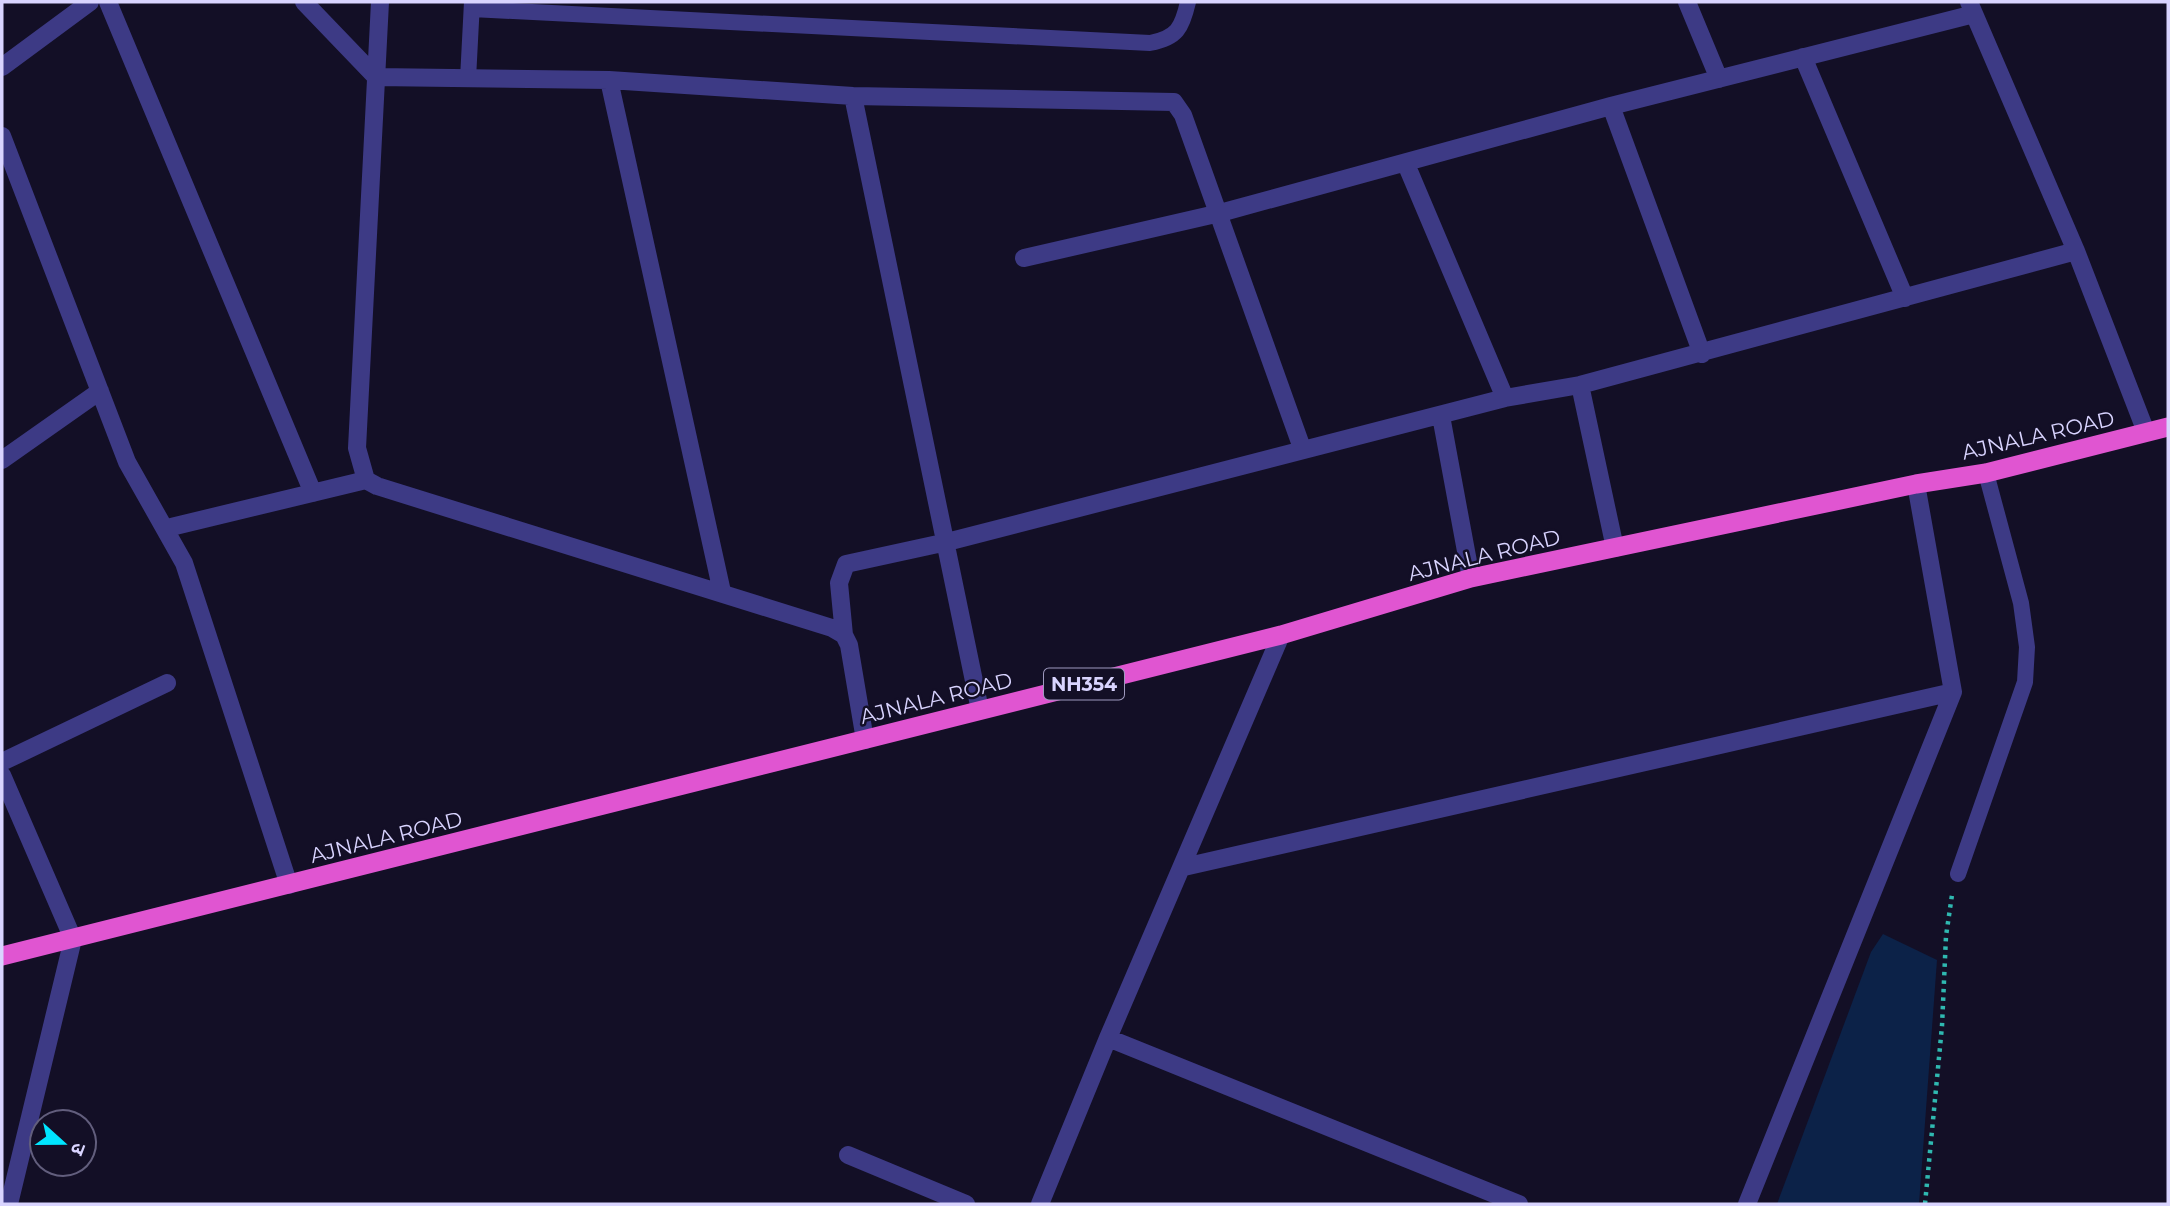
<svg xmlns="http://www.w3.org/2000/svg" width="2170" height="1206" font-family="Montserrat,'Noto Sans Devanagari',sans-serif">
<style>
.water{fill:#0c2248}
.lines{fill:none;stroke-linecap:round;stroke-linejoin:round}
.path{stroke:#2fb8b0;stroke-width:4.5;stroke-dasharray:3.5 5;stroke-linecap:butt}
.service{stroke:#3d3a85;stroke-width:16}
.minor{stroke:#3d3a85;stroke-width:18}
.trunk{stroke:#e055d1;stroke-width:19}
.labels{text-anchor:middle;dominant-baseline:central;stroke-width:5;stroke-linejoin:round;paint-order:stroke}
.shield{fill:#130f26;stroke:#9e99be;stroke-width:2}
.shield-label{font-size:19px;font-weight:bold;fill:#d9d4ff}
.street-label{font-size:21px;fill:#d9d4ff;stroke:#130f26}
</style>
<rect width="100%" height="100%" fill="#130f26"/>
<!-- water -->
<path class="water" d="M1883,934L1937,960L1919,1204H1777L1871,952Z"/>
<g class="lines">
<!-- path -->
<path class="path" d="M1925,1204L1942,1026L1946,936L1952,895"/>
<!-- service -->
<path class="service" d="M472,9L1150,43C1177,38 1182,28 1188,2
M468,79L472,2
M1958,874L2025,682L2027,647L2021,603L1986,473"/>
<!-- minor -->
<path class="minor" d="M108,2L313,493
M304,2L376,77L609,80L853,96L1174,102L1183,115L1302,448
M380,2L357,448L366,480L377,486L832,628L844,635L849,645L865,740
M1687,2L1719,79
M1969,2L2076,251L2146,432
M1803,57L1905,298
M2,67L90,2
M609,80L722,592
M853,96L980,710
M1611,106L1702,354
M2,136L127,462L184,563L289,885
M1406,164L1505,398
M1024,258L1220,213L1611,106L1974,14
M1580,385L1615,548
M1441,416L1471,578
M2,460L100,391
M167,528L366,480
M844,635L839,583L846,564L947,542L1505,398L1580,385L2076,251
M2,762L167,683
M2,775L73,939L9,1204
M1184,867L1953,692
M1108,1038L1519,1204
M848,1155L966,1204
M1040,1204L1108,1038L1281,635
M1747,1204L1953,692L1916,484"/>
<!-- trunk -->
<path class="trunk" d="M2,956L1281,635L1471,578L1916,484L1986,473L2168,427"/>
</g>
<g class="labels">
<!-- shield labels -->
<rect class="shield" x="1044" y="668.5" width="80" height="31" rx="5"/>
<g class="shield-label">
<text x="1084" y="684">NH354</text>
</g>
<!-- street labels -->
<g class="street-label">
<text transform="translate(2038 435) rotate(-13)">AJNALA ROAD</text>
<text transform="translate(1484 555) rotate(-14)">AJNALA ROAD</text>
<text transform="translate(936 698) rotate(-14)">AJNALA ROAD</text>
<text transform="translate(386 837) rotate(-14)">AJNALA ROAD</text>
</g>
</g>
<!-- border -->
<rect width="2170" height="1206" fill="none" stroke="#d9d4ff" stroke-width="7"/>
<!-- north arrow -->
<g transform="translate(63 1143) rotate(111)"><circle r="33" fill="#130f26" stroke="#625e7d" stroke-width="2"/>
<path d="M0-5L12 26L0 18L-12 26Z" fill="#00e5ff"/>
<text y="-10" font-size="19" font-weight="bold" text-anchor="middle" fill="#d9d4ff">उ</text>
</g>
</svg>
